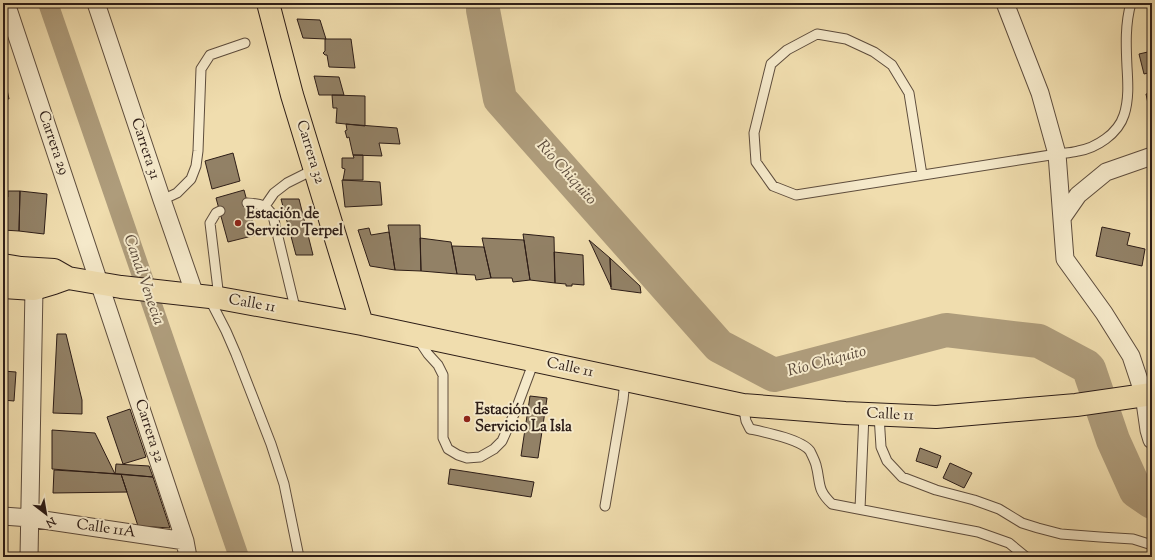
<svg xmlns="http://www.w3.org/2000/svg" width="1155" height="560" font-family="'Sorts Mill Goudy',serif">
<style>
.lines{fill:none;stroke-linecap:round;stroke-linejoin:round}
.canal{stroke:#ae9c7b;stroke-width:20}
.river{stroke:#ae9c7b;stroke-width:34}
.building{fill:#928166;stroke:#2d1d17}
.lane-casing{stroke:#5e4d3d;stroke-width:11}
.street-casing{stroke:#5e4d3d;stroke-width:19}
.primary-casing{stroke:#2d1d17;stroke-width:24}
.lane{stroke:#f5e9ca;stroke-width:9}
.street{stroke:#f5e9ca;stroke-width:17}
.primary{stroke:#f0ddae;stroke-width:22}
.poi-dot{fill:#8f2418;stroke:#f5e9ca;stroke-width:1.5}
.labels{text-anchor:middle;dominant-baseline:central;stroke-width:4;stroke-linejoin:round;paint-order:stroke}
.street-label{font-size:15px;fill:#2d1d17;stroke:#f5e9ca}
.poi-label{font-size:15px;font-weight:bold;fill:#2d1d17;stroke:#f5e9ca;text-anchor:start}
.water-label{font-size:16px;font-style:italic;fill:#5a493a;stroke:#f5e9ca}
</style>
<rect width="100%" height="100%" fill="#f0ddae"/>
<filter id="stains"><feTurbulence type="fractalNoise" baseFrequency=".005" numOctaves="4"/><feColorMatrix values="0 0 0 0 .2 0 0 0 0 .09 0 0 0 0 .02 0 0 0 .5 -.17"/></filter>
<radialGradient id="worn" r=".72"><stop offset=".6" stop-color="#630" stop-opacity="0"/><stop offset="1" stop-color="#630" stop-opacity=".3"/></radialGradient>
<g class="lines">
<!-- canal -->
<path class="canal" d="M48,3L239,557"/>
<!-- river -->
<path class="river" d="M483,3V10L500,99L719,346L774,375L946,330L1039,341L1086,366L1089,369L1113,440L1136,491L1152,502"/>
</g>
<!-- building -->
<path class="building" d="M297,19L320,20L326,39L303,38Z
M325,39H351L355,68L329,67L327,55H325L323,53L325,51Z
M1152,51V72L1144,74L1139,54Z
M314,76L339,77L344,95H319Z
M3,85H6L9,99L3,98Z
M1152,93V123L1146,94Z
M332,95L365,96V126L336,123L337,108H333Z
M346,124L397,128L400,144L379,143L382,156L353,155L349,137L347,138L345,131L347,130Z
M233,153L240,181L212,189L205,161Z
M353,155H363V180H343L345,169L342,168V158H354Z
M342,180L380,182L382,205L345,207Z
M244,190L256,235L228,242L216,198Z
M8,191H20L19,231L3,230V196L8,197Z
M20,191L47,194L44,234L19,231Z
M281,199H299L313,255H296Z
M388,225H420L421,271L395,270Z
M1102,227L1130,233L1127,245L1145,249L1142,266L1096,256Z
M369,228L371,235L389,232L395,270L370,266L358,230Z
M523,234L554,237L555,283L530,280Z
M420,238L451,242L457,274L421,271Z
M482,238L524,240L530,280L513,282L512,278H491Z
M589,240L610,258L611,287L592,246Z
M452,246L484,247L491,278L476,280L475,275L457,274Z
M554,252L583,255L584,285L572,284V286H566V284L555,283Z
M610,258L640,286L641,293L611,289Z
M57,334H66L82,400V414L53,413Z
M3,371L16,372L14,401L3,400Z
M530,396L547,398L538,458L521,456Z
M130,409L146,457L123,464L107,417Z
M52,430L95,433L115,474L52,469Z
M920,448L941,456L937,468L916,461Z
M950,463L972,473L964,488L943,478Z
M116,464L149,466L153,477L115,474Z
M450,469L534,482L531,497L448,484Z
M54,470L121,474L127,492L53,493Z
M121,474L153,477L170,528L138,526Z"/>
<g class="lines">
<!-- lane casing -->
<g class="lane-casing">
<path id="lane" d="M922,175L909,93L892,65L874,52L846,39L817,34L787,50L771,64L754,133L756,162L773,186L796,195L1057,154C1064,153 1071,153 1078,151C1096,148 1118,134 1124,115C1129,100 1128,83 1127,67C1126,46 1125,24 1131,3
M162,200L177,193L191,179L196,166L198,151L201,69L210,55L245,43
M247,203C260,204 266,204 273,216L296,312
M265,206L274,193L287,183L315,169
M209,298L226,331L236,354L271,444L284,484L299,557
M219,298L210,223L216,213L220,211
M418,339L428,354L438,365L443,375V438L448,449L458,455L467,458L480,457L494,449L502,441L515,412L534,361
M743,405L746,421L750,429C764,432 801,439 810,451C812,455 815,461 816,465C821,483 816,489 832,504L978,532L1009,543L1026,557
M879,415L881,447L887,461L902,477L936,490L974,500L999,509L1022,523L1038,528L1061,534L1100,537L1133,539L1152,545
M605,506L623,400L625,380
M860,509L864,414"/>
</g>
<!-- street casing -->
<g class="street-casing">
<path id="street" d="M6,3L185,541L188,557
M96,3L162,200L195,295
M1005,3L1040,93L1057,154L1065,259L1104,313L1131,356L1144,395L1149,430L1152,440
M1062,218L1078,195L1106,172L1152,156
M27,278L34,289L29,557
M3,516L30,518L185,541"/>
</g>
<!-- primary casing -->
<g class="primary-casing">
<path id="primary" d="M268,3L292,95L362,324
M3,265L21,268L54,270L68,278L121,287L219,298L362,324L743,405L845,413L936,417L1076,405L1152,394
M3,287L34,289L54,283L68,278"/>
</g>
<!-- lane -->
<use href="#lane" class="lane"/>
<!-- street -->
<use href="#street" class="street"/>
<!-- primary -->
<use href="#primary" class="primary"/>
</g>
<!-- markers -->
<g class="poi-dot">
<circle cx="238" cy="223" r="4"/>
<circle cx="467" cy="419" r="4"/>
</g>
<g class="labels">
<!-- street labels -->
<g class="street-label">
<text transform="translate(53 143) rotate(71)">Carrera 29</text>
<text transform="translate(145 149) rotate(72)">Carrera 31</text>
<text transform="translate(310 152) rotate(73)">Carrera 32</text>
<text transform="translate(252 304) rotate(10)">Calle 11</text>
<text transform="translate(570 368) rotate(12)">Calle 11</text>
<text transform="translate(890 415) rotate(3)">Calle 11</text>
<text transform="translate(149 431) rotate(72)">Carrera 32</text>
<text transform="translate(106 529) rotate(8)">Calle 11A</text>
</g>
<!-- poi labels -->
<g class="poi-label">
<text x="246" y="214">Estación de<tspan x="246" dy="17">Servicio Terpel</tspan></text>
<text x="475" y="410">Estación de<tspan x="475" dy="17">Servicio La Isla</tspan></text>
</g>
<!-- water labels -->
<g class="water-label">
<text transform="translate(566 173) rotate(48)">Río Chiquito</text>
<text transform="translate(143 280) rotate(71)">Canal Venecia</text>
<text transform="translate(827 362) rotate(-15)">Río Chiquito</text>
</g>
</g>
<!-- margin -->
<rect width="1155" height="560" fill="none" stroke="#f0ddae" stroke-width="16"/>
<rect x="4" y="4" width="1147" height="552" fill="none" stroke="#2d1d17" stroke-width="2"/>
<rect x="8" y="8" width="1139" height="544" fill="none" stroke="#2d1d17"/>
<!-- north arrow -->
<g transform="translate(46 514) rotate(149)" stroke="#f5e9ca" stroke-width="3" paint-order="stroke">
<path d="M0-3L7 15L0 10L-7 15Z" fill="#2d1d17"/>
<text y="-6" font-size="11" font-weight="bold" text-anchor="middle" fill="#2d1d17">N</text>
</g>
<rect width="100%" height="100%" filter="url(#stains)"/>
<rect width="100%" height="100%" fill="url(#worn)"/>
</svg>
